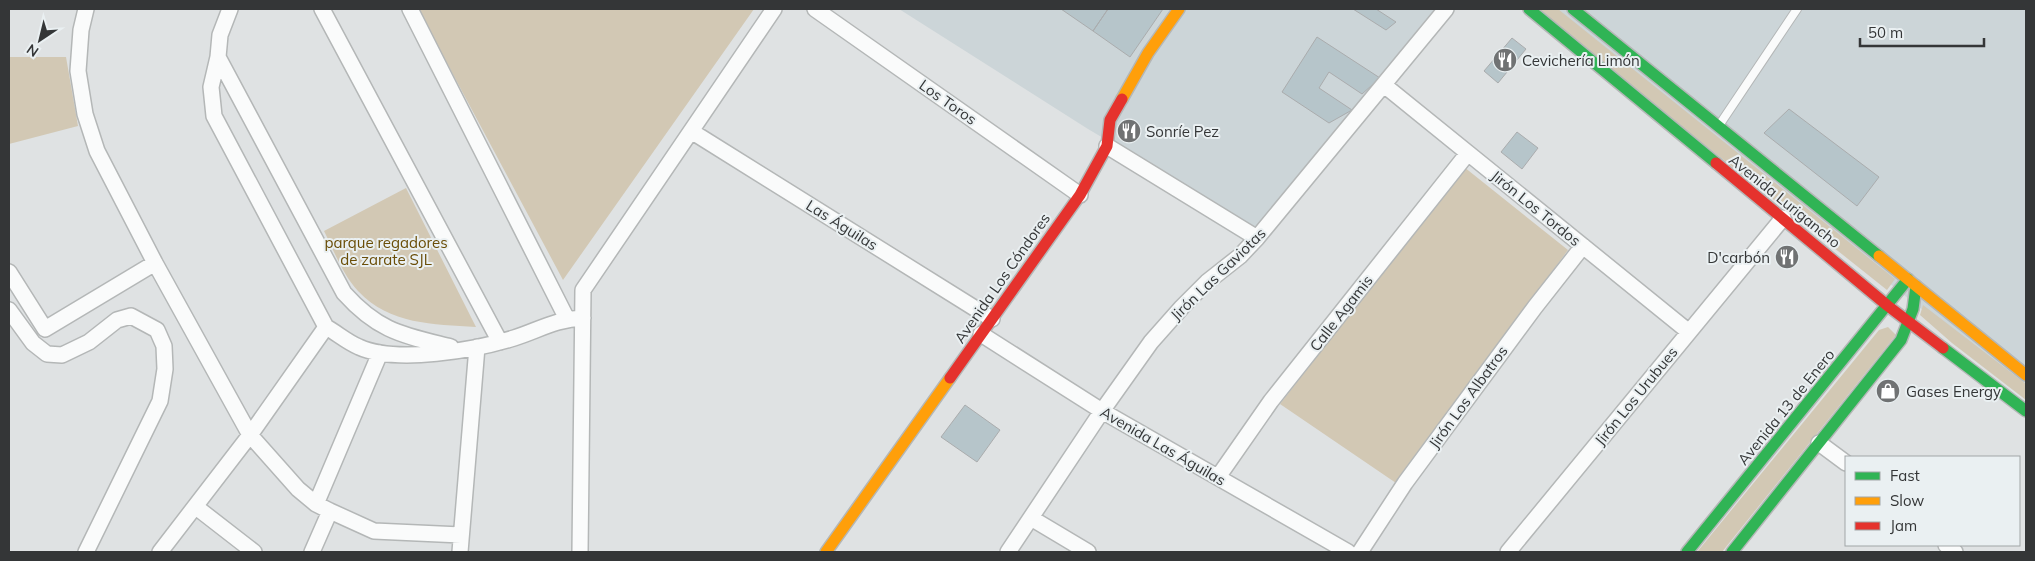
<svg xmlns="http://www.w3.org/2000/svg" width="2035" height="561" font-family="Mulish,sans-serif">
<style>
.built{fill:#ccd5d8}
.green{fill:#d2c8b4}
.building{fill:#b6c5ca;stroke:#aaacad}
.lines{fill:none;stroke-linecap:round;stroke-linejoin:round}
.lane-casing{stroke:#b4b7b7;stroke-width:10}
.street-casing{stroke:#b4b7b7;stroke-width:18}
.fast-casing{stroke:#b4b7b7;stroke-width:14}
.slow-casing{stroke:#b4b7b7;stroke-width:14}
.jam-casing{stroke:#b4b7b7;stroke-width:14}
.lane{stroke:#fafbfb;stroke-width:8}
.street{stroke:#fafbfb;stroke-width:15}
.fast{stroke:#30b455;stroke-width:11}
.slow{stroke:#ff9f0a;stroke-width:11}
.jam{stroke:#e5322d;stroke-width:11}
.labels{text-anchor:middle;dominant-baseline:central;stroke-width:4;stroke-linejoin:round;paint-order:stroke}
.poi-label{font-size:15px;fill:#343637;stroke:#eaf0f2;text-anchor:start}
.street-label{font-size:15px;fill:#343637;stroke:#eaf0f2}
.park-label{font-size:15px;fill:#6a4d07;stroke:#eaf0f2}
</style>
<rect width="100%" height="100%" fill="#dfe2e3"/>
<!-- built -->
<path class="built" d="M899,9H1446L1255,228L1088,129Z
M1548,9H2026V393Z"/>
<!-- green -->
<path class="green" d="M418,9H754L563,280Z
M1534,9H1558L1895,279L1887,290Z
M9,57H66L78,126L9,144Z
M1464,167L1568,250L1396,483L1280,404Z
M406,188L476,327C433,324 390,325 358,291C343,275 334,251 324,231Z
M1923,305L2026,384V400L1952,343L1920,315Z
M1888,327L1896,335L1722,552H1697L1879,330Z"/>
<!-- building -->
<path class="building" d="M1061,9H1108L1093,31Z
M1108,9H1163L1130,57L1093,31Z
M1353,9H1376L1396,22L1386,30Z
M1317,37L1380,78L1362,94L1329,72L1319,88L1352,110L1329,123L1282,92Z
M1512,38L1526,49L1498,83L1484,71Z
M1789,109L1879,177L1857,206L1764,133Z
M1517,132L1538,148L1522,169L1501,152Z
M965,405L1000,430L977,462L941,437Z"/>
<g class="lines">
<!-- lane casing -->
<g class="lane-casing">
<path id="lane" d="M1720,124L1797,9"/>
</g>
<!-- street casing -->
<g class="street-casing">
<path id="street" d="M86,9L81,30L78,71L85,114L97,151L155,263L250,435L298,489L316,504L330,511L374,531L461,535
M230,9L220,35L218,57L211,87L214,116L326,327C337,333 347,342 359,347C396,364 476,350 514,338C539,330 556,319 583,318
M322,9L500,342
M410,9L567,319
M815,9L1080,195
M218,57L344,293C379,332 403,335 451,347
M1384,85L1689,332
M691,131L992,319
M1107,146L1257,238
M9,272L45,329L155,263
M9,310L33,343L47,354L62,355L89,342L117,320L131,316L157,330L164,346L165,369L160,401L86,552
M981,334L1102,411L1348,552
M1819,443L1846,463
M1218,477L1271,401L1468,153
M316,504L380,353
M196,507L254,552
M1031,518L1088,552
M1946,545L1955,552
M160,552L250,435L326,327
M312,552L330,511
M460,552L477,347
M580,552L583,290L774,9
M1008,552L1102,411L1151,342L1182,307L1207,282L1240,256L1257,238L1446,9
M1360,552L1405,483L1535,307L1583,246
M1508,552L1783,218"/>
</g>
<!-- fast casing -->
<g class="fast-casing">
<path id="fast" d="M1529,9L1716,163
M1573,9L1879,256
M1943,348L2026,411
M1687,552L1908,279
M1732,552L1901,340L1913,309L1916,286"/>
</g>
<!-- slow casing -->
<g class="slow-casing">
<path id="slow" d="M1122,99L1148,53L1179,9
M1879,256L2026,375
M826,552L950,378"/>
</g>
<!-- jam casing -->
<g class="jam-casing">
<path id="jam" d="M1716,163L1888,306L1943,348
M950,378L1080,195L1107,146L1110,120L1122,99"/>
</g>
<!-- lane -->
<use href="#lane" class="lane"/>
<!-- street -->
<use href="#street" class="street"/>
<!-- fast -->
<use href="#fast" class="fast"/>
<!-- slow -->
<use href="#slow" class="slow"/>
<!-- jam -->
<use href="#jam" class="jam"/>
</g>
<!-- icons -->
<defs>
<g id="restaurant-disc" transform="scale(1.25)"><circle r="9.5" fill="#707273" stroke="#eaf0f2"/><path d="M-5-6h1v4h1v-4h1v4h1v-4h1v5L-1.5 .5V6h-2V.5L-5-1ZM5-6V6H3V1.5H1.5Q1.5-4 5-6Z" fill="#fff"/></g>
<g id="shop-disc" transform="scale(1.25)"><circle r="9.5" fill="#707273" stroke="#eaf0f2"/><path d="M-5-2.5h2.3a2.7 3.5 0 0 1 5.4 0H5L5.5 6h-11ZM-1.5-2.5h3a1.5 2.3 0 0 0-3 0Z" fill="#fff"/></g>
</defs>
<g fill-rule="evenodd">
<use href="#restaurant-disc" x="1505" y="60"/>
<use href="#restaurant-disc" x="1129" y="131"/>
<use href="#restaurant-disc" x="1787" y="257"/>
<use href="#shop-disc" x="1888" y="391"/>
</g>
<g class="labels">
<!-- poi labels -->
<g class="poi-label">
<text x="1522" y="60">Cevichería Limón</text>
<text x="1146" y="131">Sonríe Pez</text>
<text x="1770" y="257" text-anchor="end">D'carbón</text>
<text x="1906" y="391">Gases Energy</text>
</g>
<!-- street labels -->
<g class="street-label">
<text transform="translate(948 102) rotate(35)">Los Toros</text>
<text transform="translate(1785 201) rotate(39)">Avenida Lurigancho</text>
<text transform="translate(1536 208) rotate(39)">Jirón Los Tordos</text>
<text transform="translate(842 225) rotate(32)">Las Águilas</text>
<text transform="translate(1218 274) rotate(-44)">Jirón Las Gaviotas</text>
<text transform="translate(1002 278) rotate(-55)">Avenida Los Cóndores</text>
<text transform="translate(1341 313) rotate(-52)">Calle Agamis</text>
<text transform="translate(1636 396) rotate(-51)">Jirón Los Urubues</text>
<text transform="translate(1468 397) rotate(-54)">Jirón Los Albatros</text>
<text transform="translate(1786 407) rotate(-51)">Avenida 13 de Enero</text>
<text transform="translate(1163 446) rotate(30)">Avenida Las Águilas</text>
</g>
<!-- park labels -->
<g class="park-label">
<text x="386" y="242">parque regadores<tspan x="386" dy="17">de zarate SJL</tspan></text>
</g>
</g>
<!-- border -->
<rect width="2035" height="561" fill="none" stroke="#343637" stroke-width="20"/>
<!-- legend -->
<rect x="1845" y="456" width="175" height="90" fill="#eaf0f2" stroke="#a1a6a7"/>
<rect x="1855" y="472" width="25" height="8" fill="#30b455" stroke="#a1a6a7"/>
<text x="1890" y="481" font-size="15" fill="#343637">Fast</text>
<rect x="1855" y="497" width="25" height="8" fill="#ff9f0a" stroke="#a1a6a7"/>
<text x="1890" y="506" font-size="15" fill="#343637">Slow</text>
<rect x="1855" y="522" width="25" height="8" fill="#e5322d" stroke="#a1a6a7"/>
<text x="1890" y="531" font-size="15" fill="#343637">Jam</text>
<!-- north arrow -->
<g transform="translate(40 40) rotate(215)" stroke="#eaf0f2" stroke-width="4" paint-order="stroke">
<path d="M0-4L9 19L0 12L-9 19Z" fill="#343637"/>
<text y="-8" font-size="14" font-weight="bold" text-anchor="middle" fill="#343637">N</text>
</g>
<!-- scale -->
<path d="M1860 38v8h124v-8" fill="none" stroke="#343637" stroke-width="2.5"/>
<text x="1868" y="38" font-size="15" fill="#343637" stroke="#eaf0f2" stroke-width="4" paint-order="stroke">50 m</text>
</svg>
